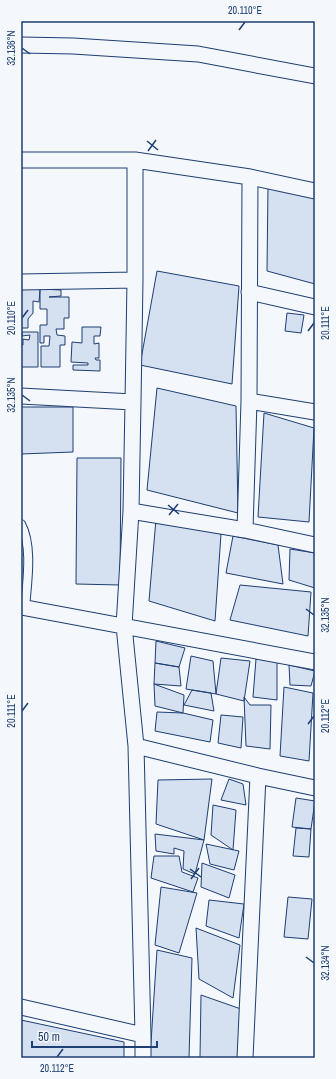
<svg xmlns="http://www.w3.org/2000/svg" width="336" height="1079" font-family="'Archivo Narrow',sans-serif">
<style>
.building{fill:#d5e0f0;stroke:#1d3f73}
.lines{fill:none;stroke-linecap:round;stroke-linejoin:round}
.lane-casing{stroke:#1d3f73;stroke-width:10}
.street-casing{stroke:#1d3f73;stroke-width:17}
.lane{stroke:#f4f7fb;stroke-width:8}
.street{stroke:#f4f7fb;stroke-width:15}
.ticks{fill:none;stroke:#1d3f73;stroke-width:1.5}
.neatline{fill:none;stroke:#1d3f73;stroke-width:1.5}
.ticks-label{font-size:10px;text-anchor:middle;fill:#1d3f73}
</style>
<rect width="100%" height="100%" fill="#f4f7fb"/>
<!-- building -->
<path class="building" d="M268,185L315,198V284L267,271Z
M157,271L239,286L232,384L140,365Z
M21,288L40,289L39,302L33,301V313L28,319V328H21Z
M40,289L61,290V296L49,297H69V318H64V329H56L57,335L65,336V345H60V367H41V346H49L50,336H44V343H40V325H47V309H40Z
M287,313L304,315L301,333L285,331Z
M82,327H101L100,336H94V344L99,343V358H95L96,360H100V371L73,370V365H88V363L71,362L72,342L82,343Z
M22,332H38V367H21V345H23V339L29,340L30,335L22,336Z
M157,388L236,406L238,513L147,490Z
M21,407H73V452L21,454Z
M264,413L314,428L309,522L258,517Z
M77,458H121L120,585L76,584Z
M156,519L221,534L215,621L149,601Z
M233,536L278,545L283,584L226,573Z
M290,549L315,553V588L289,580Z
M240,585L311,592L308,636L230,620Z
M156,641L185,648L179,667L155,663Z
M191,656L213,661L216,694L186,689Z
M221,658L250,661L244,701L216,694Z
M256,659L277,661V700L253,697Z
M155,663L179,667L181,686L154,684Z
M289,665L315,671L311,686L290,685Z
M154,684L184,695L183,713L155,706Z
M284,687L313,693L309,761L280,756Z
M192,690L211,693L214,711L184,705Z
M244,697L250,705H271L270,749L246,746Z
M157,712L183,713L213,720L210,742L155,731Z
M221,715L243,717L241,748L218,743Z
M212,779L204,840L156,824L158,780Z
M229,779L243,784L246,805L221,800Z
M296,798L315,801L311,829L292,827Z
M213,805L236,810L233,850L211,835Z
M296,828L311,829L309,857L293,856Z
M155,834L204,840L195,874L183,869L184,851L174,848V854L156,851Z
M206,844L239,851L234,870L210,864Z
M154,856H179L182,872L198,878L193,892L151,878Z
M202,863L235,875L229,898L201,887Z
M161,887L197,893L179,953L155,945Z
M288,897L312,899L308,939L284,937Z
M209,900L244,904L239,938L206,926Z
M196,928L240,945L233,998L199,979Z
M157,950L192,958L189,1058H150Z
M201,995L241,1009L238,1058H200Z
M21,1020L124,1042V1058H21Z"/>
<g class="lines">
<!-- lane casing -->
<g class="lane-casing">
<path id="lane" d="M21,524C33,546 27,583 25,608"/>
</g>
<!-- street casing -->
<g class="street-casing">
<path id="street" d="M21,45L73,46L198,54L315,76
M21,160H135L250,177L315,191
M135,160V280L133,402L131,511L124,626L136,746L143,1035V1058
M21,282L135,280
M249,292L315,307
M21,396L133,402
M249,401L315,412
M131,511L245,530L315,545
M245,530L249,401L250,177
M21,607L315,662
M136,746L258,776L315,788
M21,1007L143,1035
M245,1058L258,776"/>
</g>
<!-- lane -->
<use href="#lane" class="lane"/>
<!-- street -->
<use href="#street" class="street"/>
</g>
<!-- ticks -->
<path class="ticks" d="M239,30L245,22M22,48L30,54M147,141L158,150M148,151L156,140M22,318L28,310M308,331L314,323M22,395L30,401M168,505L179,514M169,515L178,504M306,609L314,615M22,711L28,703M308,724L314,716M190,869L201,877M191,879L199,868M306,957L314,963M57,1057L63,1049"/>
<!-- border -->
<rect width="336" height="1079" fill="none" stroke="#f4f7fb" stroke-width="44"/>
<!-- scale -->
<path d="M32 1041v6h125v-6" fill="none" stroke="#1d3f73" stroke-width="2"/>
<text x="38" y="1041" font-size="12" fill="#1d3f73" stroke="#f4f7fb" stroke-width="3" paint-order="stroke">50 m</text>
<rect x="22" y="22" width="292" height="1035" class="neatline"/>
<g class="ticks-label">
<text x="245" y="14">20.110°E</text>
<text transform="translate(11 48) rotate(-90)" y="4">32.136°N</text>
<text transform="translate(11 318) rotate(-90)" y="4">20.110°E</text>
<text transform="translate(325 323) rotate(-90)" y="4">20.111°E</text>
<text transform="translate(11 395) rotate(-90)" y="4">32.135°N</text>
<text transform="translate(325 615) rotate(-90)" y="4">32.135°N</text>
<text transform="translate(11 711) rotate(-90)" y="4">20.111°E</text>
<text transform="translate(325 716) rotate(-90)" y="4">20.112°E</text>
<text transform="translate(325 963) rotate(-90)" y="4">32.134°N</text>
<text x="57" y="1072">20.112°E</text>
</g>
</svg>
